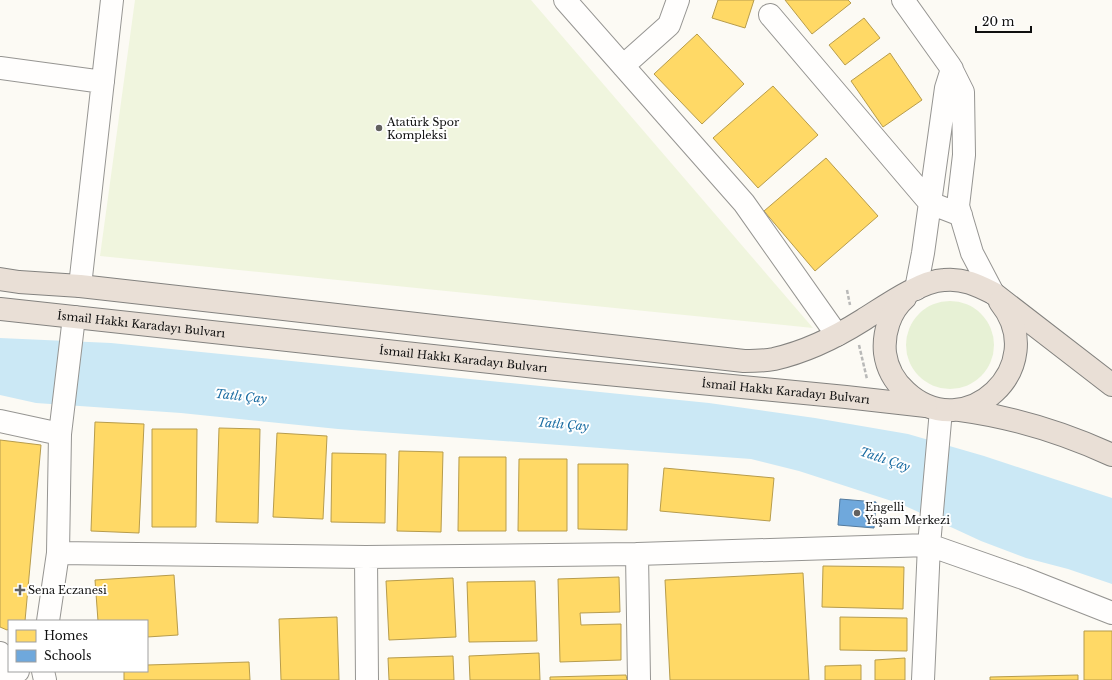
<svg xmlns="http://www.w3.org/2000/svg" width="1112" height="680" font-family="'Libre Baskerville',serif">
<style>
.green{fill:#e7f1d5}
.pitch{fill:#f0f5de}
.water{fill:#cbe8f5}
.homes{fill:#ffd966;stroke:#b79c4c}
.schools{fill:#6fa8dc;stroke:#527a9e}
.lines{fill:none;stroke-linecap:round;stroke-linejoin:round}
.minor-casing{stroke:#969592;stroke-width:24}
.highway-casing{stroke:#83827f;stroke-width:24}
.path{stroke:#b9b9b8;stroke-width:2.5;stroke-dasharray:4 2;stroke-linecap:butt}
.minor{stroke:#fffefd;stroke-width:22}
.highway{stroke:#e9dfd6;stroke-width:22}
.poi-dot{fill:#62615f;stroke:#fff;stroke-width:1.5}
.labels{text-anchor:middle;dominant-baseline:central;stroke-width:4;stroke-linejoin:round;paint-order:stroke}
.poi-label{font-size:11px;fill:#0f0f0f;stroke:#fff;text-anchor:start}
.street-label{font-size:11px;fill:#0f0f0f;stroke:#fff}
.water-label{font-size:12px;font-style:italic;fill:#186ba1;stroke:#fff}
</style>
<rect width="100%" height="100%" fill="#fcfaf4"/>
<!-- green -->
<path class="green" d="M906 345a44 44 0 1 1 88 0a44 44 0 1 1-88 0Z"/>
<!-- pitch -->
<path class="pitch" d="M135,0H531L813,328L100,256Z"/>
<!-- water -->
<path class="water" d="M0,338L111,343L709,403L815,418L908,434L984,456L1112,498V584L1068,569L1026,558L981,541L901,504L799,471L751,459L338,429L181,413L36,403L0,395Z"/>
<!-- homes -->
<path class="homes" d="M718,0H754L745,28L712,18Z
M785,0H848L851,3L812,34Z
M864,18L880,38L845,65L829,45Z
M697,34L744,84L702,124L654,74Z
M890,53L922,100L883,127L851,81Z
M773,86L818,135L758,188L713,138Z
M826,158L878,216L815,271L764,211Z
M95,422L144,424L139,533L91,531Z
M219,428L260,429L258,523L216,522Z
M152,429H197L196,527H152Z
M277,433L327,436L323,519L273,517Z
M0,440L41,445L25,621H9V629L7,630L0,627Z
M399,451L443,452L441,532L397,531Z
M332,453L386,454L385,523L331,522Z
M459,457H506V531H458Z
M519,459H567V531H518Z
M578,464H628L627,530L578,529Z
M664,468L774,478L770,521L660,511Z
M823,566L904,567L903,609L822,607Z
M803,573L809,680H670L665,580Z
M174,575L178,635L147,637V621H98L95,580Z
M619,577L620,612L580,613L581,625L621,624V660L560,662L558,579Z
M453,578L456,637L389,640L386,581Z
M535,581L537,641L469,642L467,582Z
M337,617L339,680H281L279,619Z
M840,617L907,618V651L840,650Z
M1084,631H1112V680H1084Z
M539,653L540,680H470L469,656Z
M453,656L454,680H389L388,658Z
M905,658V680H875V660Z
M249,662L250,680H124V671H147V665Z
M861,665V680H825V666Z
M626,675L627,680H550V677Z
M1078,675V680H990V677Z"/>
<!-- schools -->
<path class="schools" d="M840,499L876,502L874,528L838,525Z"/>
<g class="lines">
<!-- minor casing -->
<g class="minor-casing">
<path id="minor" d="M565,0L744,203L837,335
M903,0L950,66L963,92L964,155L958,206L972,253L993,293
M770,15L930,203L961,215
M623,66L669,25L678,0
M0,68L103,82
M80,286L112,0
M916,289L923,253L946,88L952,69
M0,421L60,434
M58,553L366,557L637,554L929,545L1023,578L1112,613
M637,554L639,680
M366,557L367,680
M48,621L58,553L60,434L74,317
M0,653L9,664
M43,671L45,680
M0,676L18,671
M923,680L929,545L941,410"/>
</g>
<!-- highway casing -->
<g class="highway-casing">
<g id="highway">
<path d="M0,279L19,282L80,286L744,361C754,361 764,361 774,359C805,352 836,337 863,320C884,307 920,281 944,280C963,278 977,285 993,293L1112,385"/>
<path d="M905,298C890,311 883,333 885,353C887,368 895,382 906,392C965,447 1052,366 1000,302"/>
<path id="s1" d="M0,309L545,368L846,397L926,406"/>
<path d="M960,410C1012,417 1064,433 1112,455"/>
</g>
</g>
<!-- path -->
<path class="path" d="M847,290L850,305
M859,345L867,379"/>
<!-- minor -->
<use href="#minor" class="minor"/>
<!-- highway -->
<use href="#highway" class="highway"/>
</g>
<!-- markers -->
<g class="poi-dot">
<circle cx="379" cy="128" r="4"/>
<circle cx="857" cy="513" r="4"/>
<path d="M18 584h4v4h4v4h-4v4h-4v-4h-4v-4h4z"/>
</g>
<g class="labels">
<!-- poi labels -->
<g class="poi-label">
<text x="387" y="122">Atatürk Spor<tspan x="387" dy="13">Kompleksi</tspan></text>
<text x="865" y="507">Engelli<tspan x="865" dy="13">Yaşam Merkezi</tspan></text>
<text x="28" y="590">Sena Eczanesi</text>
</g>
<!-- street labels -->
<g class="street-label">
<text stroke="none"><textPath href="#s1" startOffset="142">İsmail Hakkı Karadayı Bulvarı</textPath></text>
<text stroke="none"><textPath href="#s1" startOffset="466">İsmail Hakkı Karadayı Bulvarı</textPath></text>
<text stroke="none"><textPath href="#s1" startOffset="790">İsmail Hakkı Karadayı Bulvarı</textPath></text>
</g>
<!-- water labels -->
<g class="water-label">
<text transform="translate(241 396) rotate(6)">Tatlı Çay</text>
<text transform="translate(563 424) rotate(5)">Tatlı Çay</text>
<text transform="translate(885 459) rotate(18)">Tatlı Çay</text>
</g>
</g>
<!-- legend -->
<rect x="8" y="620" width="140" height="52" fill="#ffffff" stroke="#9f9f9f"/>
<rect x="16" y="630" width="20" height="12" fill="#ffd966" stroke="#9f9f9f"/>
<text x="44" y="640" font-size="12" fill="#0f0f0f">Homes</text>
<rect x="16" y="650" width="20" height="12" fill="#6fa8dc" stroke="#9f9f9f"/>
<text x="44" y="660" font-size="12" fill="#0f0f0f">Schools</text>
<!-- scale -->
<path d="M976 26v6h55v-6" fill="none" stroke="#0f0f0f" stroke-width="2"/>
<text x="982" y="26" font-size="12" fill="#0f0f0f" stroke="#ffffff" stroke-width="3" paint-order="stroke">20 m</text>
</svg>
